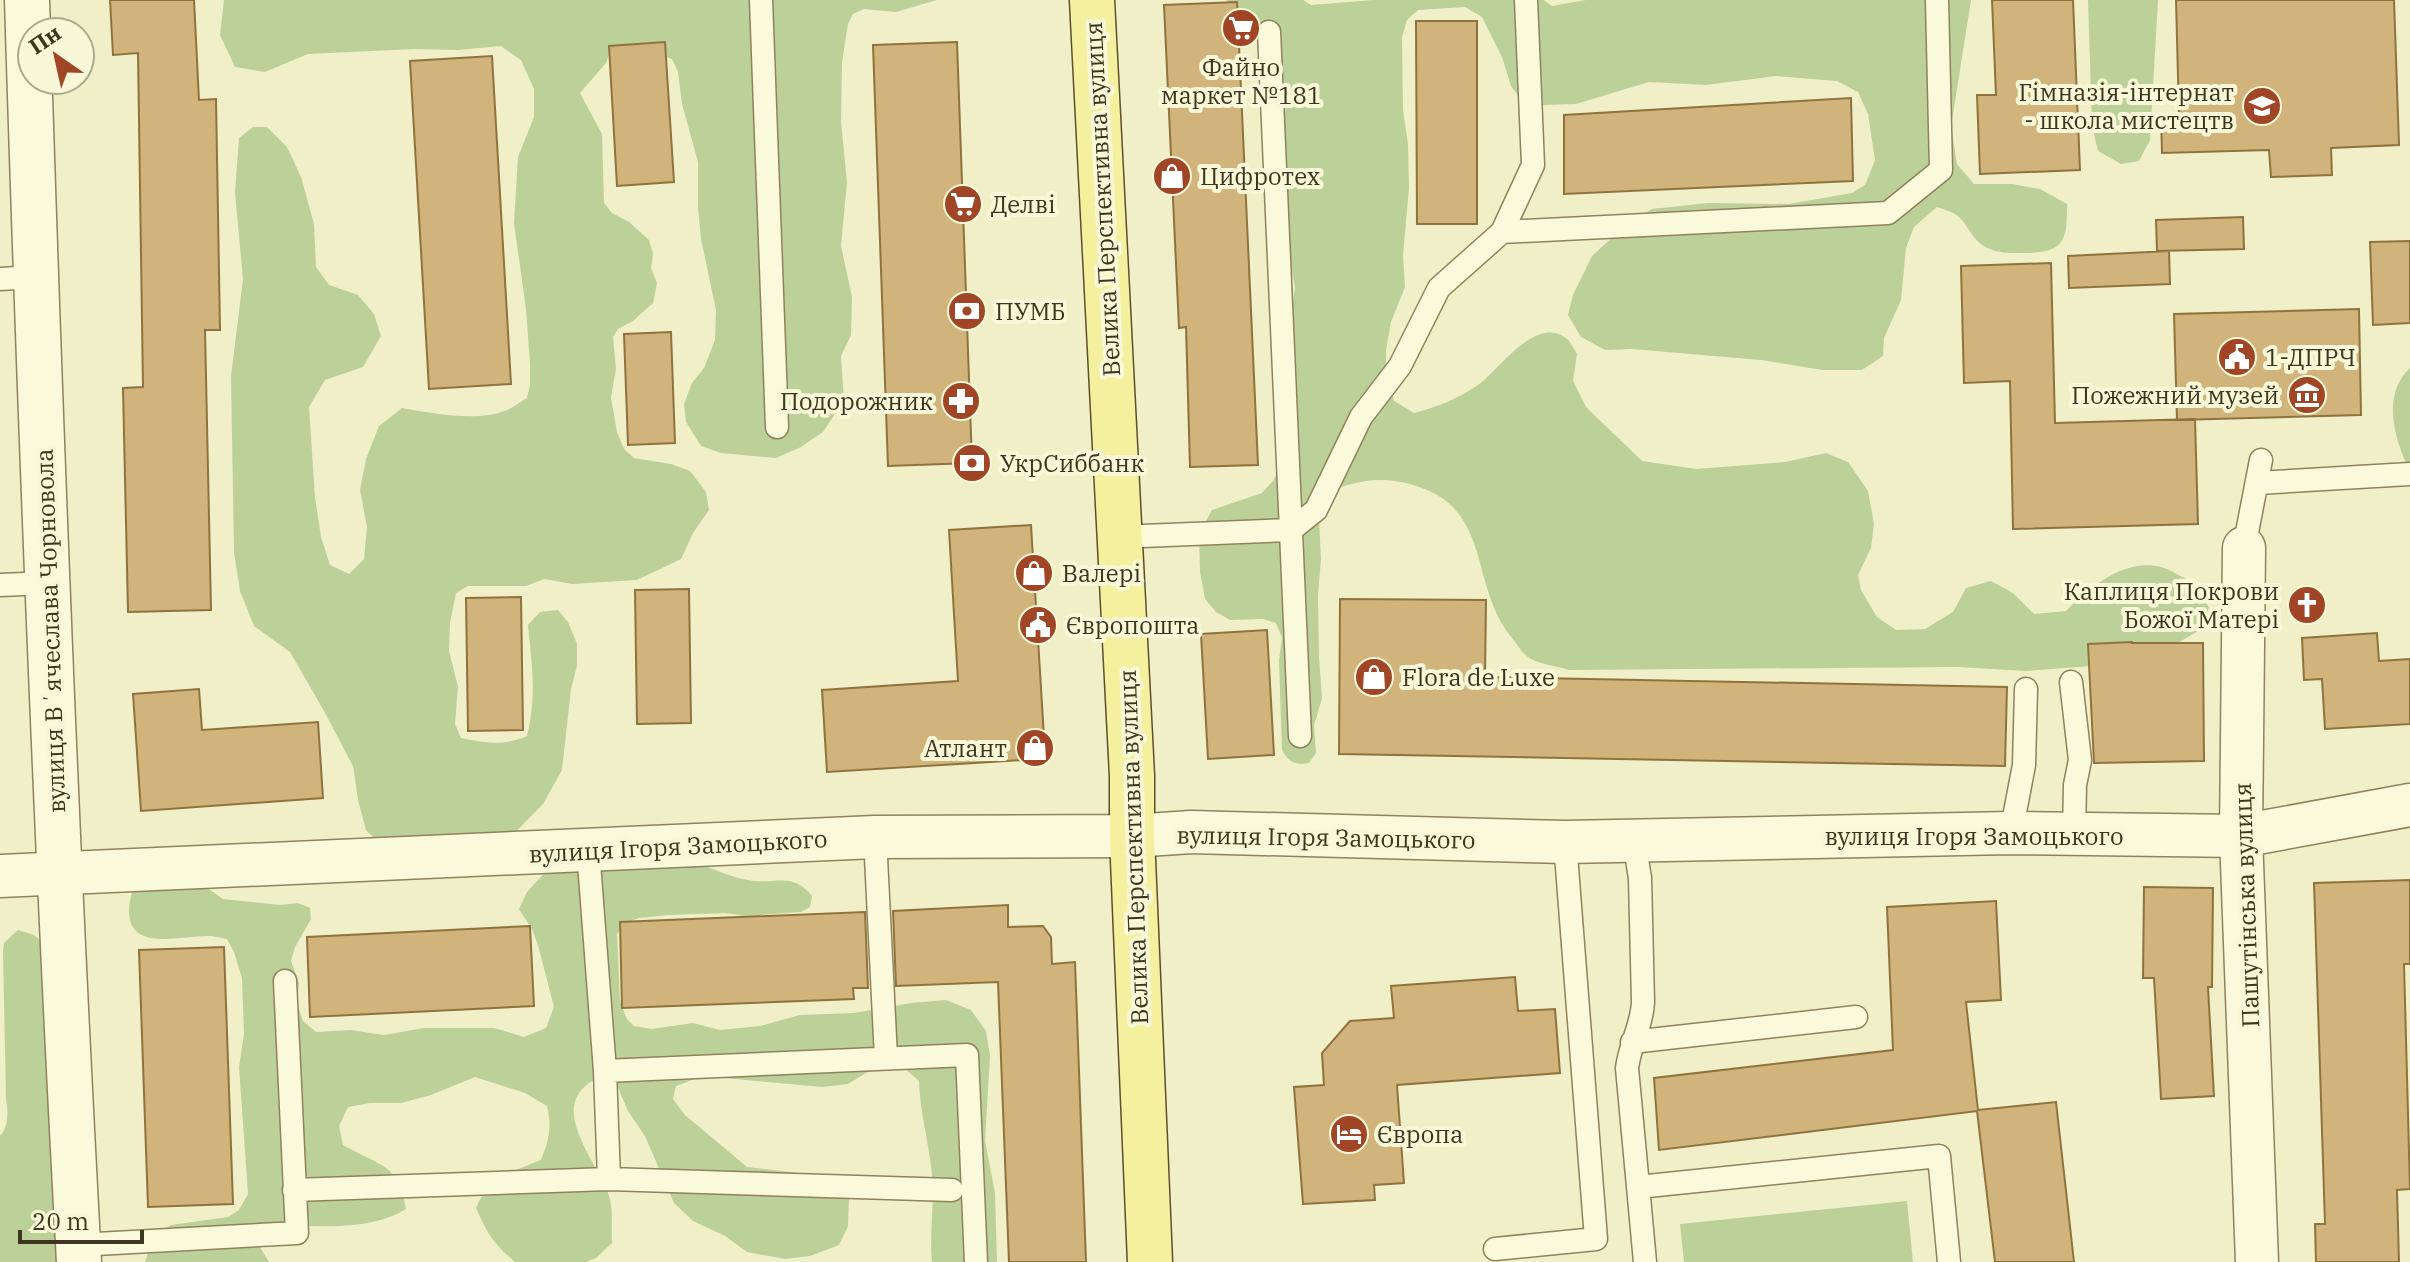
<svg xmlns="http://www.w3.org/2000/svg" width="2410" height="1262" font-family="'IBM Plex Serif',serif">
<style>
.green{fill:#bcd099}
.building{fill:#d1b47b;stroke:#8f733f;stroke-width:2}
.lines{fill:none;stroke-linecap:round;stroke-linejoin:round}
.service-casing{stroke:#8e835b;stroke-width:25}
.minor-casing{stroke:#8e835b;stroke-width:45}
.tertiary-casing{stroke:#8e835b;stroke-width:47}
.primary-casing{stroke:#5c4f2f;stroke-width:47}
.service{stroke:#fbf9db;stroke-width:22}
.minor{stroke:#fbf9db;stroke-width:42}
.tertiary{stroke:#fbf9db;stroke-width:44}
.primary{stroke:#f5f09d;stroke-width:44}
.labels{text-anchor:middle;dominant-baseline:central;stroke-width:8;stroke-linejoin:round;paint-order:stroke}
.poi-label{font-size:24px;fill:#3d351f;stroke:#f8f7d7;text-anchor:start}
.street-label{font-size:24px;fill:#3d351f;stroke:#f8f7d7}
</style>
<rect width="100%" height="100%" fill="#f1efc7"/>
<!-- green -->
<path class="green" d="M224,0H937L896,12L864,9L853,14L848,24L842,62L841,122L847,182L841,246L852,297L851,335L841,356L844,400L823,432L801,447L776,458L721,453L701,446L686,422L684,404L692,383L704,368L715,340L716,310L701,239L698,208V162L682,104L678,72L672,59L656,53L611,48L606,63L580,93L602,134L604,203L612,213L629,222L649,240L653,254L651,268L657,283L653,303L633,321L618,329L613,337L616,369L611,398L617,432L624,449L634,458L671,464L690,471L706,492L709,510L693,533L681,559L637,580L572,584L544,579L526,586H468L456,593L450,623L449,651L458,687L455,724L461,738C483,743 506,746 527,736C537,694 532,667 528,625L540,612L558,610L568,622L577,644V666L571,689L562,770L543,804L504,844L391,856L366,830L358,800L353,766L324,711L290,652L254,626L240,591L234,552L231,376L243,279L235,193L239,138L253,127H267L287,147L301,177L314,224L316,267L329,285L358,295L374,314L381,336L363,367L325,380L309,407L315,497L321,537L330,565L349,574L364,559L367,527L360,490L366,459L379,426L402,408C430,413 477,422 504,411C512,409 520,402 527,398L530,385V364L526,309L514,223L518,157L534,117V89L521,60L501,46L458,50L414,49L308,54L265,72L235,67L220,35Z
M1226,0H1303L1311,5L1373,0H1544L1552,6L1586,0H1971L1951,127L1957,164L1974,184H2012L2040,189L2067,204C2067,238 2066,252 2028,253C2017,253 2000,254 1990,249C1971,242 1969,223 1955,214C1950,211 1943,209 1937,207L1914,227L1906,248L1901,300L1884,338L1883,356L1862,370H1822L1761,360L1632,349L1605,350L1581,337L1568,315L1573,295L1592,256L1626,225L1652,209L1708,203L1789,204L1852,193L1865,185L1875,160L1868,114L1858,92L1837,81L1776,76L1706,85L1649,82L1576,104L1543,105L1523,102L1511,86L1502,57L1482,17L1465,7L1418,10L1407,20L1402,38L1403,110L1408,144L1409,188L1403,255L1405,287L1391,322L1386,350V373L1394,401L1414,413C1439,406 1456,400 1478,385C1499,370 1535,315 1566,338C1570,341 1574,349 1577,354L1573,381L1586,407L1642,461L1696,469L1785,462L1826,453L1848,462L1868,491L1874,524L1871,548L1858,575L1861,590L1877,617L1896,630L1925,629L1953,612L1966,588L1991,581L2013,593L2034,614L2066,611C2094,583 2135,550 2175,573C2197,585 2198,586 2209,608L2200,630L2145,662L2026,671L1958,667L1569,670C1557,666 1538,664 1528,657C1522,653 1516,643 1512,638C1468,585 1494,508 1413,485C1382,476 1358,480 1329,492L1319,520L1321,559L1318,596L1319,656L1322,698L1314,726L1316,753L1309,763C1295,765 1289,763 1282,750L1279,660L1282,638L1276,623L1263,619L1230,620L1216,612L1205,599L1200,572L1199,533L1212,510L1262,493L1273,481L1287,453L1285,355L1295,288L1288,248L1289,209L1264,83L1263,45L1251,16Z
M2088,0H2158L2150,140L2139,161L2121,164L2098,151L2092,126Z
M2410,368V465L2406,463C2393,433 2383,393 2410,368Z
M693,862C712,868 734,879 754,881C780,883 793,873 812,896L810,907L801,912L746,916L725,913L668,915L639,918L626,923L617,934L620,1002L627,1019L634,1026L652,1029L693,1023L720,1030L760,1026L800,1015L854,1013L911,1003L946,1000L971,1010L986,1031L990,1056L985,1141L995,1193L997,1262H932C929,1233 935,1203 932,1174C929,1143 920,1113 919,1081L905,1069L883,1067L866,1073L848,1084L822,1087L703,1076L676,1086L673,1099L685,1115L747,1167L825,1176L849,1197L848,1226L839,1245L810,1256L785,1259L747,1252L725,1236L693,1221L674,1203L645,1136L628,1111L617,1085L600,1077C544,1102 593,1155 608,1193C614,1208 611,1228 612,1243L596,1258L586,1262H515C493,1243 488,1235 476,1208C489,1177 512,1172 541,1160C549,1141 552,1127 547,1106L525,1093L475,1077L431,1095L401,1103H370L348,1107L339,1126L343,1145C377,1165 400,1163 406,1209C367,1233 311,1225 267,1225L258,1244L269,1262H145L154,1235L171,1225L228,1217L239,1210L248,1194L239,1067L244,1034L242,978L234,952L227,939C221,938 214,936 208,936C183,935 128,953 129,910C129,902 132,893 134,885H203L223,899L280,905L298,903L310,908L311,919L295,947L291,961L299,983L297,1003L303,1021L316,1032L350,1030L384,1035L424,1028H494L524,1037L546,1028L554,1007L538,945L532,929L519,909L527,892L549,868Z
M18,930L34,935L45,945L64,1262H0V1136C9,1126 8,1112 6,1099L3,952L4,943Z
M1907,1201L1913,1262H1684L1680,1224Z"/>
<!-- building -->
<path class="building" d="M110,0H194L199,100L216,99L220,330H205L211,610L128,612L123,388L143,387L138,53L113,55Z
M1992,0H2073L2080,170L1980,174L1977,95H1996Z
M2176,0H2394L2399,145L2331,148L2332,175L2271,177L2269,150L2162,153L2161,116L2179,115Z
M1237,2L1258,465L1190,467L1186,327L1179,328L1164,5Z
M1416,21H1477V224H1417Z
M665,42L674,182L617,186L609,46Z
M957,42L972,463L888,466L873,45Z
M492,56L511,384L429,389L410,61Z
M1851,98L1853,181L1564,194V115Z
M2243,217L2244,249L2157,251L2156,220Z
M2410,241V323L2373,325L2370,242Z
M2169,251L2170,284L2069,288L2068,256Z
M2051,263L2055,423L2195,419L2198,524L2013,529L2010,381L1964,383L1961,266Z
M2359,309L2361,415L2177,420L2174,314Z
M671,332L675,443L628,445L624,334Z
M1031,525L1044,737L1024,760L827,772L822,690L958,681L949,530Z
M689,589L691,723L637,724L635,590Z
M521,597L523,730L468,731L466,598Z
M1340,599L1486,600L1485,677L2007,687L2005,766L1339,754Z
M1267,630L1274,755L1208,759L1201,634Z
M2377,633L2379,661L2410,659V724L2325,729L2322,679L2304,680L2302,638Z
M2132,642V643H2203L2204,761L2094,763L2088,644Z
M199,689L202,730L318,722L323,798L141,811L133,694Z
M2410,880V964H2404L2410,1189L2397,1190L2399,1262H2316L2315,1224H2325L2314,883Z
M2144,887L2213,888L2212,987H2208L2214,1096L2161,1099L2154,978H2143Z
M1996,901L2001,1000L1966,1002L1978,1110L2056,1102L2074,1262H1995L1977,1111L1659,1150L1654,1078L1893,1050L1887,907Z
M1008,905V927L1043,926L1051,937L1052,964L1075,962L1086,1262H1009L998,982L896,986L893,911Z
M865,912L868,988H853L854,999L622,1008L620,922Z
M530,926L534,1006L310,1017L307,937Z
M224,947L233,1204L148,1207L139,950Z
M1515,977L1518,1011L1555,1009L1560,1073L1397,1085L1404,1183L1374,1185L1375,1200L1303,1204L1294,1087L1324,1085L1322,1053L1350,1021L1394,1018L1391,986Z"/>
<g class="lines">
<!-- service casing -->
<g class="service-casing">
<path id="service" d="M761,0L777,427
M1269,32L1300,736
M1502,232L1888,213L1941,170L1937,0
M0,279L35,277
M2258,483L2410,474
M1118,537L1291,530L1316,510L1361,417L1400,366L1439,288L1502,232L1533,165L1526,0
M2244,548L2261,460
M0,585L47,583
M2071,682L2080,760L2075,785L2074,834
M2011,833L2024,765L2026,689
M875,837L886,1058
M1634,841L1640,878L1643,1002C1642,1026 1630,1044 1627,1068L1645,1262
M1632,1042L1856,1017
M605,1071L967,1055L976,1262
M609,1179L952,1190
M1638,1187L1939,1156L1949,1262
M294,1190L609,1179L605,1071L588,850
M78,1245L297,1233L285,981
M1495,1249L1596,1239L1565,842"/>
</g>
<!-- minor casing -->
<g class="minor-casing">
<path id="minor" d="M2244,548L2241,836L2257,1262
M0,876L875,837L1132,836L1191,832L1565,842L2011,833L2241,836L2410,805"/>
</g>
<!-- tertiary casing -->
<g class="tertiary-casing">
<path id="tertiary" d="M27,0C40,421 56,842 79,1262"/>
</g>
<!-- primary casing -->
<g class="primary-casing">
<path id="primary" d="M1092,0L1132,776V836L1150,1262"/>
</g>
<!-- service -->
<use href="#service" class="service"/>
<!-- minor -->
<use href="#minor" class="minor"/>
<!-- tertiary -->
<use href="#tertiary" class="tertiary"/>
<!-- primary -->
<use href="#primary" class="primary"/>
</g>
<!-- icons -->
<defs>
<g id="supermarket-disc" transform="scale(2)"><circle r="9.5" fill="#a14527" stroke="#f8f7d7"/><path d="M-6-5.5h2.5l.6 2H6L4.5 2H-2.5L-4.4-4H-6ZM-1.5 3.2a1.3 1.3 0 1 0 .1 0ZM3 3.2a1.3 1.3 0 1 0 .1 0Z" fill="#fff"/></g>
<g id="school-disc" transform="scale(2)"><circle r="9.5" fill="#a14527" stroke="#f8f7d7"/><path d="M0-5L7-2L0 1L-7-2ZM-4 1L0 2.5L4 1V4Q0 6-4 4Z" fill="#fff"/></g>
<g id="shop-disc" transform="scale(2)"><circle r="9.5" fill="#a14527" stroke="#f8f7d7"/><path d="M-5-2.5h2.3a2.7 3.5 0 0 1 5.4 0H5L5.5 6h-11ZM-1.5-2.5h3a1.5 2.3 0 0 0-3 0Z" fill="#fff"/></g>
<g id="bank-disc" transform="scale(2)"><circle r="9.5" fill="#a14527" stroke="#f8f7d7"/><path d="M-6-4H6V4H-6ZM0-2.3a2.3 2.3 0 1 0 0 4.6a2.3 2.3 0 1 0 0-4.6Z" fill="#fff"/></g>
<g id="civic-disc" transform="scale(2)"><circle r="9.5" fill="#a14527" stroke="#f8f7d7"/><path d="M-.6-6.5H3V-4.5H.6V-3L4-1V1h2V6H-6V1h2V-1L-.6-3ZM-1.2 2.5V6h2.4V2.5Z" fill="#fff"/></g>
<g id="museum-disc" transform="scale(2)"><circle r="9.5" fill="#a14527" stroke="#f8f7d7"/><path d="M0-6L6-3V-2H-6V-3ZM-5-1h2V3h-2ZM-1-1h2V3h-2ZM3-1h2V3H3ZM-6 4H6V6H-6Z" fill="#fff"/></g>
<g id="pharmacy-disc" transform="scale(2)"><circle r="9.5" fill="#a14527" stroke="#f8f7d7"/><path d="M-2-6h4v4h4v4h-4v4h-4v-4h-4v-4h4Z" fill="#fff"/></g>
<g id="church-disc" transform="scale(2)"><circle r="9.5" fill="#a14527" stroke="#f8f7d7"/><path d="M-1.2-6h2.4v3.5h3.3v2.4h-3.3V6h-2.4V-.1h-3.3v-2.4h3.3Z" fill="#fff"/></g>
<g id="hotel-disc" transform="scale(2)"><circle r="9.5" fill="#a14527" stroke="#f8f7d7"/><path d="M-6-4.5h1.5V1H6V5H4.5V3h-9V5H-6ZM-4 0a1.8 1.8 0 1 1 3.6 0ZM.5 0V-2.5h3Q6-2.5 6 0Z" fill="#fff"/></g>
</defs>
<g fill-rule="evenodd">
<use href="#supermarket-disc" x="1241" y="28"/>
<use href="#school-disc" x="2262" y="106"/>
<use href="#shop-disc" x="1172" y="176"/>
<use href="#supermarket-disc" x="963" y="204"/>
<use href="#bank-disc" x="967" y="311"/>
<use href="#civic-disc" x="2237" y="357"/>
<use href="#museum-disc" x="2307" y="395"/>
<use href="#pharmacy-disc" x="961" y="401"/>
<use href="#bank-disc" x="972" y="463"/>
<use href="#shop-disc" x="1034" y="573"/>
<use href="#church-disc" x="2307" y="605"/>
<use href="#civic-disc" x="1038" y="625"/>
<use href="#shop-disc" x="1374" y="677"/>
<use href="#shop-disc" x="1035" y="748"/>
<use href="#hotel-disc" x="1349" y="1134"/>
</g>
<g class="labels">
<!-- poi labels -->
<g class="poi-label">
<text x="1241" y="67" text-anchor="middle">Файно<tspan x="1241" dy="28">маркет №181</tspan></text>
<text x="2234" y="92" text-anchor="end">Гімназія-інтернат<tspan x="2234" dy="28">- школа мистецтв</tspan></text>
<text x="1200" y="176">Цифротех</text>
<text x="991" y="204">Делві</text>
<text x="995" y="311">ПУМБ</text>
<text x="2265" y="357">1-ДПРЧ</text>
<text x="2279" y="395" text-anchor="end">Пожежний музей</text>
<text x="933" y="401" text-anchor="end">Подорожник</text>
<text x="1000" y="463">УкрСиббанк</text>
<text x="1062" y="573">Валері</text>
<text x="2279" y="591" text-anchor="end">Каплиця Покрови<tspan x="2279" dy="28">Божої Матері</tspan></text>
<text x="1066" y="625">Європошта</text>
<text x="1402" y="677">Flora de Luxe</text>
<text x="1007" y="748" text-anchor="end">Атлант</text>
<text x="1377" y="1134">Європа</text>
</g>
<!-- street labels -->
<g class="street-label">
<text transform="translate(1102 199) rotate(-93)">Велика Перспективна вулиця</text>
<text transform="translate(50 631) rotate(-92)">вулиця Вʼячеслава Чорновола</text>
<text x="1974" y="836">вулиця Ігоря Замоцького</text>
<text transform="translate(1326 837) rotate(1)">вулиця Ігоря Замоцького</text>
<text transform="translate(678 846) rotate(-3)">вулиця Ігоря Замоцького</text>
<text transform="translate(1133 847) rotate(-92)">Велика Перспективна вулиця</text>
<text transform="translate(2246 905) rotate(-92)">Пашутінська вулиця</text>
</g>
</g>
<!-- north arrow -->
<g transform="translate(56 56) rotate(326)"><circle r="38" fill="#f8f7d7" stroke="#ada98d" stroke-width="2"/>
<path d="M0-6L14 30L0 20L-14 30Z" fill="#a14527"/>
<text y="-12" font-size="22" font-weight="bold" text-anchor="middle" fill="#3d351f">Пн</text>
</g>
<!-- scale -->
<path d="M20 1230v12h122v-12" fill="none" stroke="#3d351f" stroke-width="4"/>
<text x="32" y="1230" font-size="24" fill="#3d351f" stroke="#f8f7d7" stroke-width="6" paint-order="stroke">20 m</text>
</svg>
